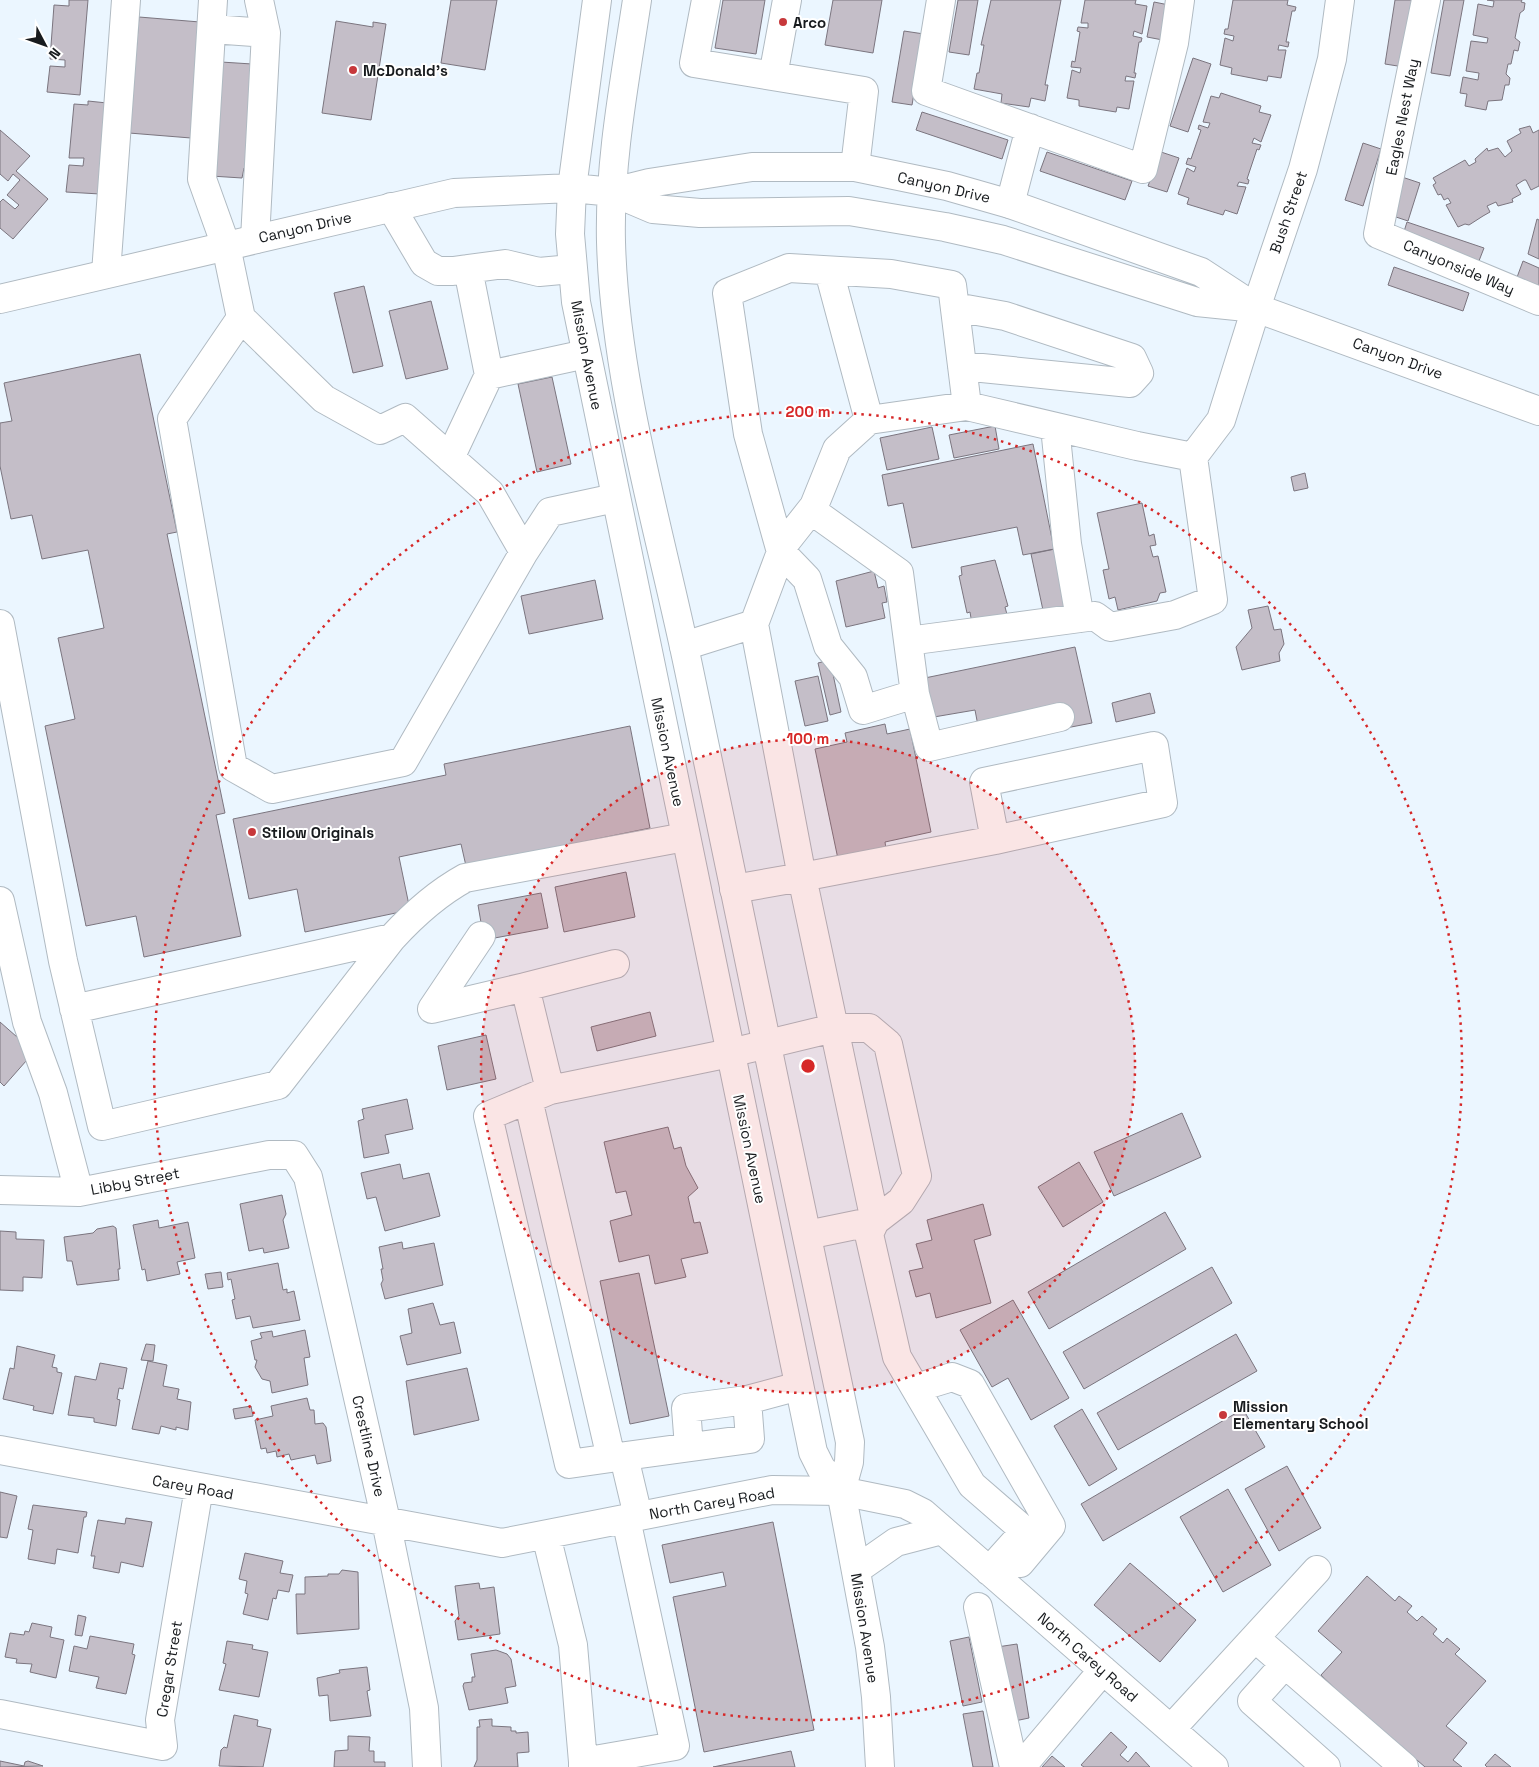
<svg xmlns="http://www.w3.org/2000/svg" width="1539" height="1767" font-family="'Space Grotesk',sans-serif">
<style>
.building{fill:#c4bec8;stroke:#7b757f}
.lines{fill:none;stroke-linecap:round;stroke-linejoin:round}
.minor-casing{stroke:#b0bac2;stroke-width:30}
.major-casing{stroke:#b0bac2;stroke-width:30}
.minor{stroke:#fff;stroke-width:28}
.major{stroke:#fff;stroke-width:28}
.ring{fill:none;stroke:#d62828;stroke-width:2.5;stroke-dasharray:2.5 5}
.poi-dot{fill:#c7383b;stroke:#fff;stroke-width:2}
.labels{text-anchor:middle;dominant-baseline:central;stroke-width:4;stroke-linejoin:round;paint-order:stroke}
.poi-label{font-size:15px;font-weight:bold;fill:#181b1e;stroke:#fff;text-anchor:start}
.street-label{font-size:15px;fill:#181b1e;stroke:#fff}
.centre{fill:#d62828;stroke:#fff;stroke-width:2.5}
.ring-label{font-size:15px;text-anchor:middle;font-weight:bold;fill:#d62828;stroke:#fff;stroke-width:4;stroke-linejoin:round;paint-order:stroke}
</style>
<rect width="100%" height="100%" fill="#ebf6ff"/>
<!-- building -->
<path class="building" d="M69,0H88L80,95L47,92L50,66L65,67V60L50,59L54,5L69,6Z
M451,0H497L485,70L441,63Z
M723,0H765L756,54L715,48Z
M833,0H882L873,53L825,45Z
M958,0H978L969,55L949,52Z
M991,0H1061L1045,85H1048L1045,101L1031,98L1029,107L1001,103L1002,94L974,89L977,73H979L984,45H981Z
M1085,0H1136L1135,4L1147,6L1142,34L1134,31L1133,36L1142,38L1141,42H1139L1134,73H1136L1135,78L1126,76L1125,81H1134L1129,109L1117,107L1116,112L1079,106V100L1067,98L1072,70L1080,73L1081,68L1071,67L1072,61L1075,62L1080,32L1077,31L1078,27L1088,28V23H1081Z
M1233,0H1288L1287,5L1296,7L1295,11H1292L1286,42H1289L1288,47L1279,45L1278,50H1286L1281,78L1268,76L1267,81L1231,74L1232,68L1220,65L1225,38L1233,41L1234,36L1224,34L1225,29H1228Z
M1395,0H1416L1404,67L1385,64Z
M1444,0H1464L1450,76L1431,73Z
M1487,0H1522L1521,2L1525,3L1524,10L1520,13L1515,38L1520,42L1518,51L1514,50L1511,64H1508L1506,74L1510,78L1509,85H1505L1502,100L1488,101L1486,110L1465,106L1467,94L1460,93L1463,77L1478,80L1479,73L1466,71L1471,41L1487,43L1488,38L1473,35L1478,4L1493,7L1494,1Z
M1154,2L1174,6L1168,41L1147,37Z
M139,17L200,22L191,138L129,133Z
M336,21L373,27V22L386,24L371,120L322,113Z
M904,31L924,34L912,105L892,102Z
M1193,58L1211,64L1188,132L1170,126Z
M221,62L252,64L247,168H244L242,178L211,176Z
M1221,93L1261,106L1259,112L1271,115L1261,142L1254,138L1252,143L1261,145L1259,150L1257,149L1247,179L1249,180L1248,184L1239,182L1237,186L1246,187L1237,214L1225,210L1223,215L1187,204L1189,198L1178,194L1187,168L1194,172L1196,167L1186,164L1188,158L1191,159L1201,130L1198,129L1199,125L1208,128L1210,123L1203,122L1211,96L1219,98Z
M88,101L107,103L100,194L66,192L69,165L83,166L84,158H69L74,104L88,105Z
M922,112L1008,140L1002,159L916,130Z
M1530,126L1533,133L1539,130V186L1531,190L1526,180H1524L1516,185L1521,194L1512,199L1513,202L1498,206L1496,202L1487,206L1490,212L1483,216L1469,225L1465,224L1458,227L1446,205L1451,203L1448,198L1444,200L1441,194L1438,195L1433,185L1436,183L1433,178L1465,160L1469,166L1476,162L1475,159L1487,148L1488,151L1498,148L1505,157L1512,151L1507,141L1521,133L1519,129Z
M0,130L30,156L16,171L48,199L13,239L0,228V202L3,199L15,209L19,205L7,195L20,180L13,174L8,181L0,174Z
M1363,143L1381,149L1363,206L1345,200Z
M1047,152L1132,181L1125,200L1040,171Z
M1161,152L1179,158L1167,192L1148,186Z
M1402,177L1420,183L1408,221L1390,215Z
M1537,219L1539,220V259L1528,254Z
M1407,222L1484,248L1477,266L1401,241Z
M1523,261L1539,268V289L1516,280Z
M1394,267L1469,293L1463,311L1388,285Z
M364,286L383,366L353,373L334,293Z
M431,301L448,369L406,379L389,311Z
M140,354L177,532L167,534L225,813L216,815L241,936L144,957L136,916L86,926L45,726L75,719L58,638L104,628L88,550L42,559L32,515L11,519L0,466V423L12,421L4,383Z
M552,377L571,464L537,472L518,384Z
M995,426L999,449L954,458L949,435Z
M932,427L939,459L887,470L880,438Z
M1033,444L1054,549L1023,555L1017,527L912,548L903,503L888,506L882,475Z
M1305,473L1308,488L1294,491L1291,477Z
M1142,503L1149,536L1154,534L1156,545L1150,546L1153,557L1158,556L1166,592L1160,593L1157,601L1118,610L1115,597L1109,599L1103,570L1109,569L1097,513Z
M1055,549L1068,610L1044,615L1031,554Z
M995,560L1008,606L1005,607L1009,622L973,630L970,612L967,613L959,576L962,575L961,567Z
M874,571L878,588L884,586L887,602L882,603L885,618L846,627L836,581Z
M595,580L603,619L529,634L521,596Z
M1268,606L1274,630L1281,629L1284,644L1279,653L1280,661L1242,670L1236,647L1252,628L1248,610Z
M1075,647L1092,723L1066,728L979,731L975,710L928,718L920,679Z
M830,660L841,712L830,715L818,663Z
M818,676L828,721L805,726L795,681Z
M1150,693L1155,713L1116,722L1112,703Z
M885,724L887,734L910,729L931,832L885,842L886,849L838,859L815,749L847,742L845,733Z
M630,726L650,828L466,866L461,844L399,857L410,910L305,932L297,889L249,899L233,819L446,775L444,764Z
M626,872L635,917L564,932L555,887Z
M541,893L548,928L484,940L478,905Z
M650,1012L656,1036L597,1051L591,1027Z
M0,1022L34,1052L4,1086L0,1082Z
M486,1035L496,1079L447,1090L438,1046Z
M407,1099L413,1129L385,1135L389,1153L364,1158L358,1121L364,1119L362,1109Z
M1182,1113L1201,1157L1114,1196L1094,1152Z
M668,1127L674,1149L681,1147L686,1166L698,1188L688,1197L694,1223L700,1222L708,1253L681,1259L686,1277L655,1284L649,1255L619,1262L610,1221L632,1215L626,1191L616,1193L604,1142Z
M1079,1162L1103,1202L1063,1227L1038,1187Z
M400,1164L403,1179L429,1173L440,1216L385,1231L376,1197L367,1199L361,1173Z
M282,1195L286,1214L283,1220L289,1248L264,1253L263,1248L249,1251L240,1204Z
M983,1204L991,1235L974,1240L991,1303L936,1318L930,1293L916,1297L909,1271L923,1268L916,1244L932,1240L927,1220Z
M1165,1212L1186,1249L1049,1329L1028,1292Z
M158,1220L159,1228L188,1222L195,1258L177,1262L180,1274L147,1281L145,1269L142,1270L133,1225Z
M113,1226L116,1228L120,1269H118L119,1280L77,1285L72,1261H67L64,1237L93,1233L97,1229Z
M0,1231L16,1232V1239L44,1240L42,1278L23,1277V1291L0,1290Z
M402,1242L403,1249L434,1243L443,1285L385,1299L381,1284L383,1280L381,1269H383L379,1247Z
M278,1263L283,1290L287,1289V1293L294,1291L300,1320L253,1328L250,1316L236,1319L232,1300L235,1299L231,1279L228,1280L227,1273Z
M1212,1267L1232,1303L1084,1389L1063,1352Z
M221,1272L223,1287L208,1289L205,1274Z
M639,1273L669,1416L630,1424L600,1281Z
M1013,1300L1069,1398L1031,1420L1008,1378L992,1387L960,1330Z
M433,1303L440,1325L454,1322L461,1353L407,1365L400,1336L412,1333L408,1309Z
M305,1330L310,1357L304,1358L308,1385L272,1393L270,1381L262,1379L255,1367L257,1360H255L251,1341L262,1338L260,1333L272,1331L273,1337Z
M1236,1334L1257,1371L1118,1450L1097,1413Z
M146,1344L155,1345L153,1361L141,1360Z
M17,1346L55,1355L52,1367L57,1368V1372L62,1373L53,1414L33,1410L34,1406L3,1399L10,1368L14,1369Z
M148,1361L167,1365L163,1386L179,1389L177,1399L191,1402L188,1430L176,1427V1430L161,1426L159,1434L132,1429Z
M100,1363L127,1368L123,1389L119,1388L117,1399L120,1400L116,1426L94,1422V1418L68,1415L75,1376L96,1380Z
M467,1368L479,1420L414,1435L406,1381Z
M307,1398L310,1410H314L315,1424L323,1423L326,1427L331,1461L317,1464L315,1455L291,1460L289,1454L277,1457L276,1451L267,1453L266,1448L261,1449L255,1420L273,1416L271,1406Z
M251,1406L253,1416L235,1419L233,1409Z
M1082,1409L1117,1469L1089,1486L1054,1426Z
M1243,1409L1265,1447L1103,1541L1081,1504Z
M1287,1466L1321,1528L1279,1551L1245,1489Z
M1228,1489L1271,1565L1223,1592L1180,1517Z
M0,1492L17,1496L7,1538L0,1537Z
M33,1505L87,1512L86,1517H84L78,1553L57,1549L55,1564L28,1559L33,1530L28,1529Z
M126,1518L152,1522L143,1567L121,1562L119,1573L93,1568L95,1556H91L98,1520L125,1524Z
M773,1522L814,1730L704,1752L673,1597L726,1586L723,1572L670,1583L662,1545Z
M245,1553L283,1561L280,1573L293,1575L289,1592L278,1590L276,1599L273,1598L268,1620L243,1614L248,1594L245,1593L247,1581L239,1579Z
M1130,1563L1196,1620L1160,1662L1094,1605Z
M342,1570L358,1572L359,1629L297,1634L296,1594H305V1577L328,1576V1574H339Z
M1367,1576L1395,1601L1399,1596L1412,1606L1407,1612L1417,1621L1422,1616L1437,1629L1433,1634L1443,1643L1447,1638L1460,1649L1455,1654L1486,1681L1446,1726L1467,1743L1453,1760L1462,1767H1425L1364,1714L1362,1715L1321,1675L1342,1652L1318,1631Z
M479,1583L480,1589L494,1587L500,1634L458,1640L455,1621L459,1616L455,1586Z
M78,1615L86,1617L82,1636L75,1635Z
M32,1623L52,1627L50,1637L64,1640L56,1678L30,1672L32,1664L16,1663L17,1659L5,1657L10,1633L24,1635L25,1631L29,1632Z
M90,1636L134,1644L132,1654L135,1655L126,1694L96,1688L99,1677L69,1671L74,1646L87,1649Z
M969,1637L982,1702L963,1706L950,1641Z
M227,1641L253,1645L252,1649L268,1652L259,1697L219,1690L226,1664L223,1663Z
M1017,1644L1029,1718L1010,1722L997,1647Z
M496,1650L507,1654L511,1659L516,1686L505,1688L508,1703L469,1710L463,1686L464,1683L472,1682V1677H475L471,1654Z
M367,1667L370,1690L367,1691L371,1716L330,1721L328,1695L319,1696L317,1678L340,1673L339,1670Z
M983,1711L993,1767H973L963,1714Z
M234,1715L258,1720L257,1726L271,1729L263,1767L219,1766L221,1750L224,1747L227,1748Z
M492,1719V1726L511,1727V1731H516V1733L528,1732L529,1752L517,1753L518,1767H474L477,1760V1727H480L479,1720Z
M1111,1732L1127,1747L1120,1755L1128,1762L1136,1752L1150,1767H1084L1081,1765Z
M348,1736L370,1737L369,1751H374V1762H385V1767H334L335,1751L348,1750Z
M791,1751L795,1767H713Z
M1495,1754L1511,1767H1487L1485,1765Z
M1052,1756L1065,1767H1042Z
M0,1761L24,1766L25,1762L28,1761L43,1766L0,1767Z"/>
<g class="lines">
<!-- minor casing -->
<g class="minor-casing">
<path id="minor" d="M213,0L202,179L226,246L241,318L172,419L233,767L272,789L403,762L524,552L550,512L615,498
M259,0L266,33
M706,0L694,63L864,91L855,167
M941,0L926,91L1143,169L1174,43L1180,0
M1426,0L1378,234L1539,301
M212,29L266,33L255,239
M773,76L787,0
M1010,204L1030,128
M391,207L424,263L438,271H453L505,264L539,272L572,269
M468,269L489,375L586,354
M829,271L869,420
M106,273L126,0
M955,307L1005,316L1132,358L1139,373L1130,383L962,366
M241,318L324,399L380,430L405,418L490,493L524,552
M967,406L952,285L891,274L789,268L727,293L748,434L781,552L807,579L828,646L853,677L863,710L915,694L908,641L1095,616L1110,627L1175,615L1213,600L1193,457
M1055,427L1067,544L1080,618
M450,458L489,375
M811,510L899,573L908,641
M0,624L63,961L102,1126L278,1085L392,938L74,1009
M754,624L784,544L814,506L837,449L869,420L967,406L1137,446L1193,457L1221,420L1256,308
M684,646L754,624L802,877L734,889
M915,694L929,747L1060,717
M0,901L27,1022L53,1093L79,1192
M481,936L432,1009L525,987
M392,938C414,914 436,894 465,878L685,837
M615,964L525,987L550,1090L730,1053L834,1028H869L888,1044L917,1176L901,1201L875,1221L807,1235
M528,1099L611,1458L569,1464L488,1116L550,1090
M0,1190L79,1192L269,1155H294L308,1177L386,1521L424,1708L427,1767
M916,1388L952,1377L970,1384L1051,1526L1020,1563
M689,1447L686,1408L747,1400L799,1386
M0,1450L502,1543L772,1490L841,1491L905,1504L923,1513L1214,1767
M624,1457L638,1516
M611,1458L750,1439L747,1400
M546,1535L573,1645L583,1762
M989,1571L1025,1531L972,1485L897,1357L869,1234L875,1221L802,877L995,840L1163,803L1154,746L984,782L995,840
M978,1607L1014,1767
M1255,1638L1404,1767
M1285,1664L1252,1701L1326,1767
M0,1714L163,1746L160,1720L199,1488
M1171,1729L1317,1570
M583,1767V1762L675,1746L626,1519
M1021,1767L1103,1670"/>
</g>
<!-- major casing -->
<g class="major-casing">
<path id="major" d="M597,0L572,188L570,234L576,302L813,1452L821,1468L841,1491
M637,0C625,80 609,161 611,242C615,385 660,530 689,670C742,927 796,1185 850,1442L849,1462L841,1491L870,1647L876,1697L880,1767
M613,192L649,183L752,167H855L947,186L1010,204L1201,272L1256,308L1539,411
M0,299L454,193L572,188L613,192L653,209L700,213L849,211L945,227L1003,240L1197,302L1256,308
M1256,308L1303,169L1332,59L1340,0
M856,1570L896,1542L942,1530"/>
</g>
<!-- minor -->
<use href="#minor" class="minor"/>
<!-- major -->
<use href="#major" class="major"/>
</g>
<!-- distance rings -->
<circle cx="808" cy="1066" r="327" fill="#d62828" fill-opacity=".12"/>
<g class="ring">
<circle cx="808" cy="1066" r="327"/>
<circle cx="808" cy="1066" r="654"/>
</g>
<!-- markers -->
<g class="poi-dot">
<circle cx="783" cy="22" r="5"/>
<circle cx="353" cy="70" r="5"/>
<circle cx="252" cy="832" r="5"/>
<circle cx="1223" cy="1415" r="5"/>
</g>
<g class="labels">
<!-- poi labels -->
<g class="poi-label">
<text x="793" y="22">Arco</text>
<text x="363" y="70">McDonald's</text>
<text x="262" y="832">Stilow Originals</text>
<text x="1233" y="1406">Mission<tspan x="1233" dy="17">Elementary School</tspan></text>
</g>
<!-- street labels -->
<g class="street-label">
<text transform="translate(1402 117) rotate(-79)">Eagles Nest Way</text>
<text transform="translate(944 187) rotate(13)">Canyon Drive</text>
<text transform="translate(1288 212) rotate(-71)">Bush Street</text>
<text transform="translate(305 227) rotate(-13)">Canyon Drive</text>
<text transform="translate(1459 267) rotate(23)">Canyonside Way</text>
<text transform="translate(587 355) rotate(79)">Mission Avenue</text>
<text transform="translate(1398 358) rotate(20)">Canyon Drive</text>
<text transform="translate(668 752) rotate(78)">Mission Avenue</text>
<text transform="translate(750 1149) rotate(78)">Mission Avenue</text>
<text transform="translate(135 1181) rotate(-11)">Libby Street</text>
<text transform="translate(369 1446) rotate(77)">Crestline Drive</text>
<text transform="translate(193 1487) rotate(10)">Carey Road</text>
<text transform="translate(712 1503) rotate(-10)">North Carey Road</text>
<text transform="translate(865 1628) rotate(81)">Mission Avenue</text>
<text transform="translate(1088 1657) rotate(41)">North Carey Road</text>
<text transform="translate(169 1669) rotate(-81)">Cregar Street</text>
</g>
</g>
<circle cx="808" cy="1066" r="8" class="centre"/>
<g class="ring-label">
<text x="808" y="417">200 m</text>
<text x="808" y="744">100 m</text>
</g>
<!-- north arrow -->
<g transform="translate(45 45) rotate(131)" stroke="#ffffff" stroke-width="4" paint-order="stroke">
<path d="M0-4L9 19L0 12L-9 19Z" fill="#181b1e"/>
<text y="-8" font-size="14" font-weight="bold" text-anchor="middle" fill="#181b1e">N</text>
</g>
</svg>
